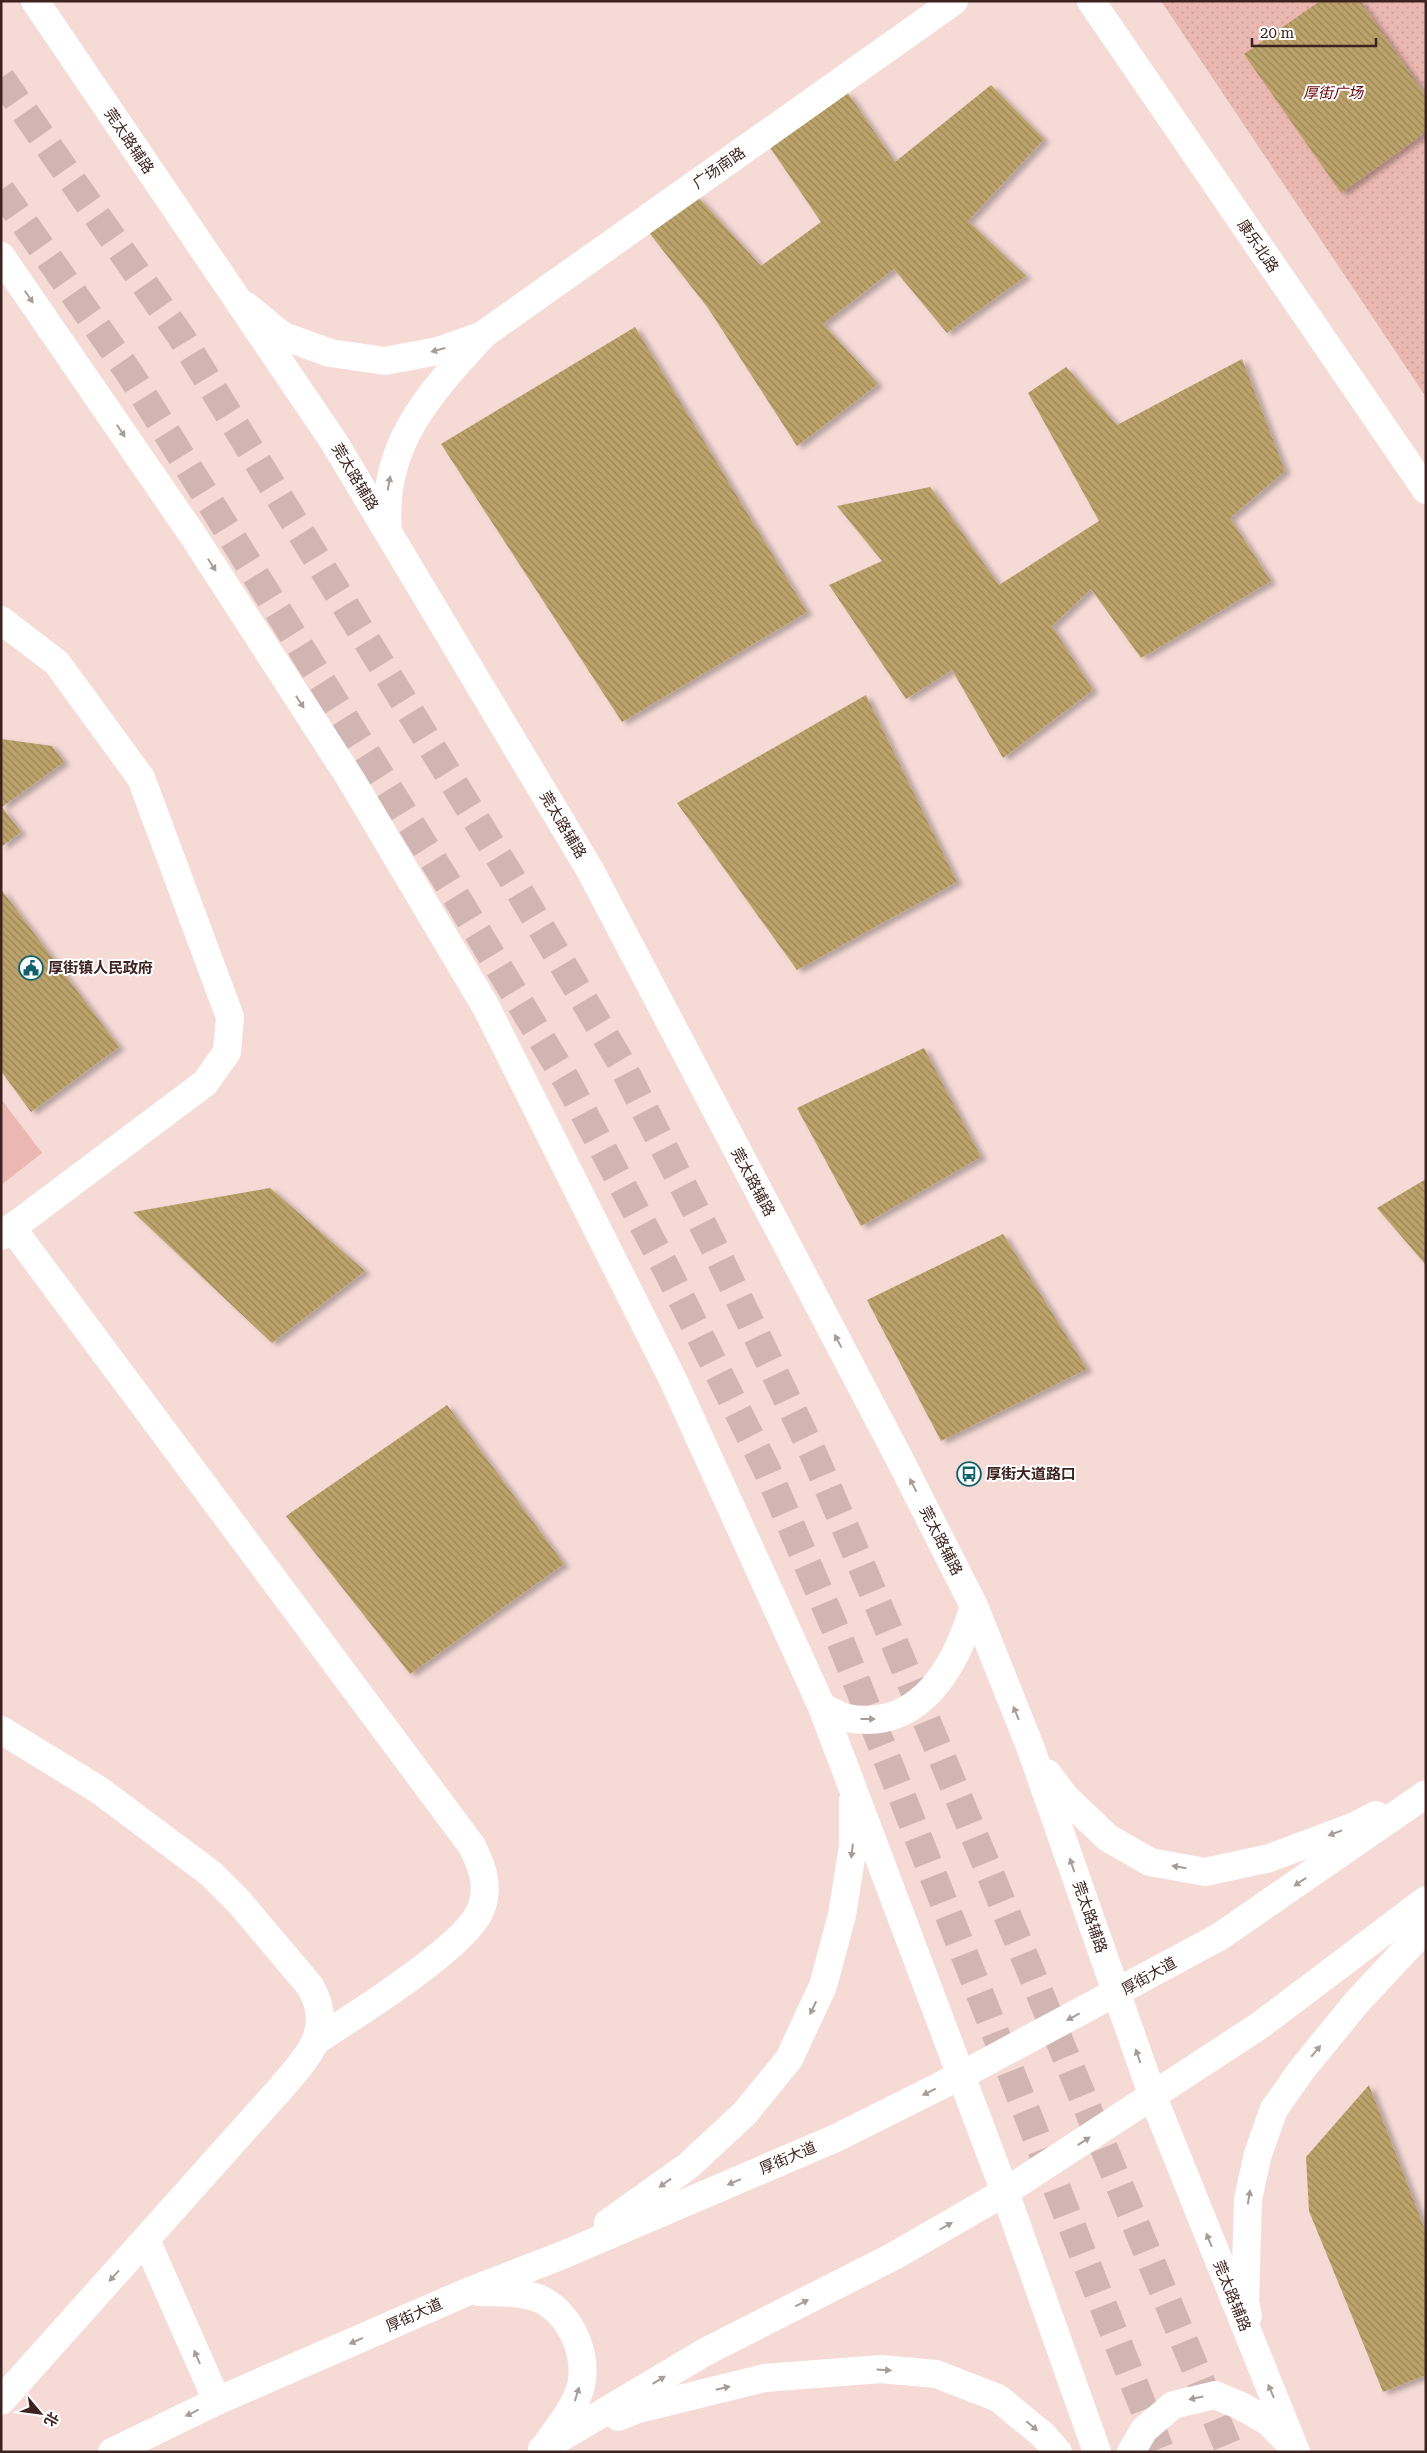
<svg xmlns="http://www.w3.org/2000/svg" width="1427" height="2453" font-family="'Roboto Serif','Noto Sans SC',serif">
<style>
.green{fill:url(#green-dots)}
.pitch{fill:#ebb8b1}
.building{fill:url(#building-back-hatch);filter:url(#shadow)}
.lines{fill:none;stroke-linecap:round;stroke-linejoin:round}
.major-tunnel{stroke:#d1b5b2;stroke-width:28;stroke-dasharray:28 14;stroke-linecap:butt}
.minor{stroke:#fff;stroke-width:28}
.major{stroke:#fff;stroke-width:28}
.oneway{fill:#a89c9b}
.labels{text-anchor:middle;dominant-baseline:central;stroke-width:4;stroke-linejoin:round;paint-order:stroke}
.park-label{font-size:15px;font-style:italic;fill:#660107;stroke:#fff}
.street-label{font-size:15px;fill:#3d2320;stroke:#fff}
.poi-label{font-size:15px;font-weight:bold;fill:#3d2320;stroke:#fff;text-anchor:start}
</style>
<defs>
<pattern id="green-dots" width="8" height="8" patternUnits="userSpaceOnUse" patternTransform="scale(1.25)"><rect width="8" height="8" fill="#ebb8b1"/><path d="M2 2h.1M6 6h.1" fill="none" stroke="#ca9e98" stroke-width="1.8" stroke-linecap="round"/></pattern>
<pattern id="building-back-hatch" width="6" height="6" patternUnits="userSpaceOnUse" patternTransform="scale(1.25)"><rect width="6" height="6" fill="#bca36b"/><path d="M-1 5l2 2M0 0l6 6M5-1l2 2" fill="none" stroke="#9a8458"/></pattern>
<filter id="shadow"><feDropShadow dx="5.5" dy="3" stdDeviation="2.5" flood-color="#0004"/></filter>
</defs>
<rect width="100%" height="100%" fill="#f6dad6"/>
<!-- green -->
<path class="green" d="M1161,1H1426V397Z"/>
<!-- pitch -->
<path class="pitch" d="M1,1099L42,1153L1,1185Z"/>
<!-- building -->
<path class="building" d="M1320,1H1360L1426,96V132L1341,193L1244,54Z
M991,85L1044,139L968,221L1026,276L947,333L894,269L823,324L878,384L797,446L708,308L647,230L697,196L761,266L821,222L769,146L847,92L895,162Z
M635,327L807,612L622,722L441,444Z
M1242,359L1285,471L1230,518L1271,581L1141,658L1091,589L1052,626L1093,690L1003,758L952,670L906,699L829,585L882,561L837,506L930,487L999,585L1099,521L1028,393L1066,367L1117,425Z
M866,695L957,882L797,970L677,803Z
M1,739L52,746L64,762L2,807L21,832L1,847Z
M1,889L119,1047L31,1112L1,1071Z
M924,1048L981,1157L861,1226L797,1108Z
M1426,1179V1265L1377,1208Z
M270,1188L365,1271L272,1343L133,1212Z
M1003,1234L1087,1369L941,1441L867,1300Z
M447,1405L564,1564L410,1674L286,1516Z
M1369,2085L1426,2232V2375L1383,2392L1309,2211L1306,2157Z"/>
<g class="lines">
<!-- major-tunnel -->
<path class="major-tunnel" d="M1,78L182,338L508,872L620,1061L714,1247L813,1453L886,1623L1230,2452
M1,190L130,374L460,903L568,1083L667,1270L767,1470L840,1640L1161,2452"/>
<!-- minor -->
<path class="minor" d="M1091,1L1426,490
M245,305L283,336L330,353L385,361L438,351L481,336
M388,532C380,445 430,393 484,334L954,1
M1,620L57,663L141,778L230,1017L227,1052L205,1083L1,1236
M12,1228L472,1846C483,1868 490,1888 480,1911C465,1947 353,2017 317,2040
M1,1730L99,1790L210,1873L240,1903L310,1986C335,2029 309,2055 281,2088L1,2401
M146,2240L217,2401"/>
<!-- major -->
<path class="major" d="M35,1L334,442L590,870L898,1456L974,1606L1031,1749L1153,2097L1296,2452
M1,256L192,534L350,778L486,1007L674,1382L822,1707L1005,2192L1097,2452
M822,1707C830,1711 839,1716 847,1718C920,1732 956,1666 974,1606
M1047,1773L1065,1797L1108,1838L1150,1862L1205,1872L1270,1858L1357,1825L1376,1815
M608,2223L688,2166L745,2113L789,2059L823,1986L842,1915L853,1846V1801
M479,2292C499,2293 521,2291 540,2299C573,2314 593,2364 577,2397C570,2413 558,2428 548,2442
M1248,2316L1245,2302L1248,2199L1258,2154L1274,2109L1303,2068L1357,2002L1426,1928
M618,2417L635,2410L764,2378L881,2369L936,2374L998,2398L1042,2434L1058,2452
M542,2449L705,2352L894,2256L1005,2192L1259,2026L1426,1900
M112,2452L217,2401L467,2292L563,2255L836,2138L962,2075L1219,1937L1426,1794
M1131,2452L1144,2430L1173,2405L1215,2395L1241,2406L1269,2422L1288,2442"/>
</g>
<!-- one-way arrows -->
<defs><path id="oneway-solid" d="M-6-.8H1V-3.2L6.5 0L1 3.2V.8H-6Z" transform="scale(1.25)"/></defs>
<g class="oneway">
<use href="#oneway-solid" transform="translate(29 297) rotate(56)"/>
<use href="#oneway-solid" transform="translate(438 350) rotate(165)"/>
<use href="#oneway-solid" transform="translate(121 431) rotate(56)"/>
<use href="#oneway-solid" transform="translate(389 483) rotate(-80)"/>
<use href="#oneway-solid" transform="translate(212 565) rotate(57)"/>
<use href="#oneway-solid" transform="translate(300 702) rotate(57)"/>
<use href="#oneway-solid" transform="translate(838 1341) rotate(-118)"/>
<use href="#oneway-solid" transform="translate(913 1485) rotate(-117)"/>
<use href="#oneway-solid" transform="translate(1016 1713) rotate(-112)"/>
<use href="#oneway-solid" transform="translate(868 1719)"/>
<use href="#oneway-solid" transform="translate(1335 1833) rotate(159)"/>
<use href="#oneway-solid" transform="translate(852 1851) rotate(97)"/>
<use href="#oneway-solid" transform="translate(1072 1865) rotate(-109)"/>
<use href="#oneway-solid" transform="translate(1179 1867) rotate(-170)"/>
<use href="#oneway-solid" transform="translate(1300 1882) rotate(146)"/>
<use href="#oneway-solid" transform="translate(813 2008) rotate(115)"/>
<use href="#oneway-solid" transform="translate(1073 2017) rotate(152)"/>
<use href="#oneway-solid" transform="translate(1316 2051) rotate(-50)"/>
<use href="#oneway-solid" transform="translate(1138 2056) rotate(-109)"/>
<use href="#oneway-solid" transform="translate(929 2092) rotate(154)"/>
<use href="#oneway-solid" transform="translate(1084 2141) rotate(-33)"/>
<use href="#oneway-solid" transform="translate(734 2182) rotate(157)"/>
<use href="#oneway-solid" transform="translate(665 2183) rotate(144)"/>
<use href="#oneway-solid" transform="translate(1249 2197) rotate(-81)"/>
<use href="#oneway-solid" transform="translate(946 2226) rotate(-30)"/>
<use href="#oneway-solid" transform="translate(1209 2240) rotate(-112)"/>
<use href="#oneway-solid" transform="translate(114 2276) rotate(132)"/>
<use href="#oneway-solid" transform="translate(802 2303) rotate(-27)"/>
<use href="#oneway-solid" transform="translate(356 2341) rotate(156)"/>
<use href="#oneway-solid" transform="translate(197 2357) rotate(-114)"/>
<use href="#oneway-solid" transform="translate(884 2370) rotate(3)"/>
<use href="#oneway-solid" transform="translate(659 2380) rotate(-31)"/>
<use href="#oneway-solid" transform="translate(723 2388) rotate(-13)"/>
<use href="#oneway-solid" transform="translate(1271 2391) rotate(-113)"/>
<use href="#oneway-solid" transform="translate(577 2394) rotate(-73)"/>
<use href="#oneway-solid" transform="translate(1196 2398) rotate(168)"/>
<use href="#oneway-solid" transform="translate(192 2413) rotate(154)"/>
<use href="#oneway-solid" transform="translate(1032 2426) rotate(40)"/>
</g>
<!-- icons -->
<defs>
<g id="civic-ring" transform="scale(1.25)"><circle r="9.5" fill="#fff" stroke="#12616a" stroke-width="1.5"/><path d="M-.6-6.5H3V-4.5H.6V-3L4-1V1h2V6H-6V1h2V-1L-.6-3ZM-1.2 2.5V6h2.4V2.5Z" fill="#12616a"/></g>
<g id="bus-ring" transform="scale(1.25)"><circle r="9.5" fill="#fff" stroke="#12616a" stroke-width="1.5"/><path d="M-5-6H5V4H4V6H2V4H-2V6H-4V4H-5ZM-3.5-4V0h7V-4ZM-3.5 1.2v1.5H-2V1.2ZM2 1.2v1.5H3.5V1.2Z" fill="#12616a"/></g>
</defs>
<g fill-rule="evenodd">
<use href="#civic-ring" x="31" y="968"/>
<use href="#bus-ring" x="969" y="1474"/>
</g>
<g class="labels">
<!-- park labels -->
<g class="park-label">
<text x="1333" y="93">厚街广场</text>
</g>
<!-- street labels -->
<g class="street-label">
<text transform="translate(129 141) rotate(56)">莞太路辅路</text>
<text transform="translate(719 168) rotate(-35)">广场南路</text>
<text transform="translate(1258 246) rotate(56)">康乐北路</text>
<text transform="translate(355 477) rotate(59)">莞太路辅路</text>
<text transform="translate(563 825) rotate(59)">莞太路辅路</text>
<text transform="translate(753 1182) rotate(62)">莞太路辅路</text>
<text transform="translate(941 1541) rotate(63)">莞太路辅路</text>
<text transform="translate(1090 1917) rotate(71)">莞太路辅路</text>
<text transform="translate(1149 1976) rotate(-29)">厚街大道</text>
<text transform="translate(788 2158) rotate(-23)">厚街大道</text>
<text transform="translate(1232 2296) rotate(68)">莞太路辅路</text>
<text transform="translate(414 2315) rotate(-24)">厚街大道</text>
</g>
<!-- poi labels -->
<g class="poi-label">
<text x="48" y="968">厚街镇人民政府</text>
<text x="986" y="1474">厚街大道路口</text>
</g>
</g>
<!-- border -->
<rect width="1427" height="2453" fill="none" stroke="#3d2320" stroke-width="5"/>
<!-- north arrow -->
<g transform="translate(40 2413) rotate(119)" stroke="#ffffff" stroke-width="4" paint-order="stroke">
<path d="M0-4L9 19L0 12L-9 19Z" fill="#3d2320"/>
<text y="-8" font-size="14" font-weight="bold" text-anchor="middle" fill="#3d2320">北</text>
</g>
<!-- scale -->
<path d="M1252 38v8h124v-8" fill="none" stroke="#3d2320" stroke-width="2.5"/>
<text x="1260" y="38" font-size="15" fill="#3d2320" stroke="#ffffff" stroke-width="4" paint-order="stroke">20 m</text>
</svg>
